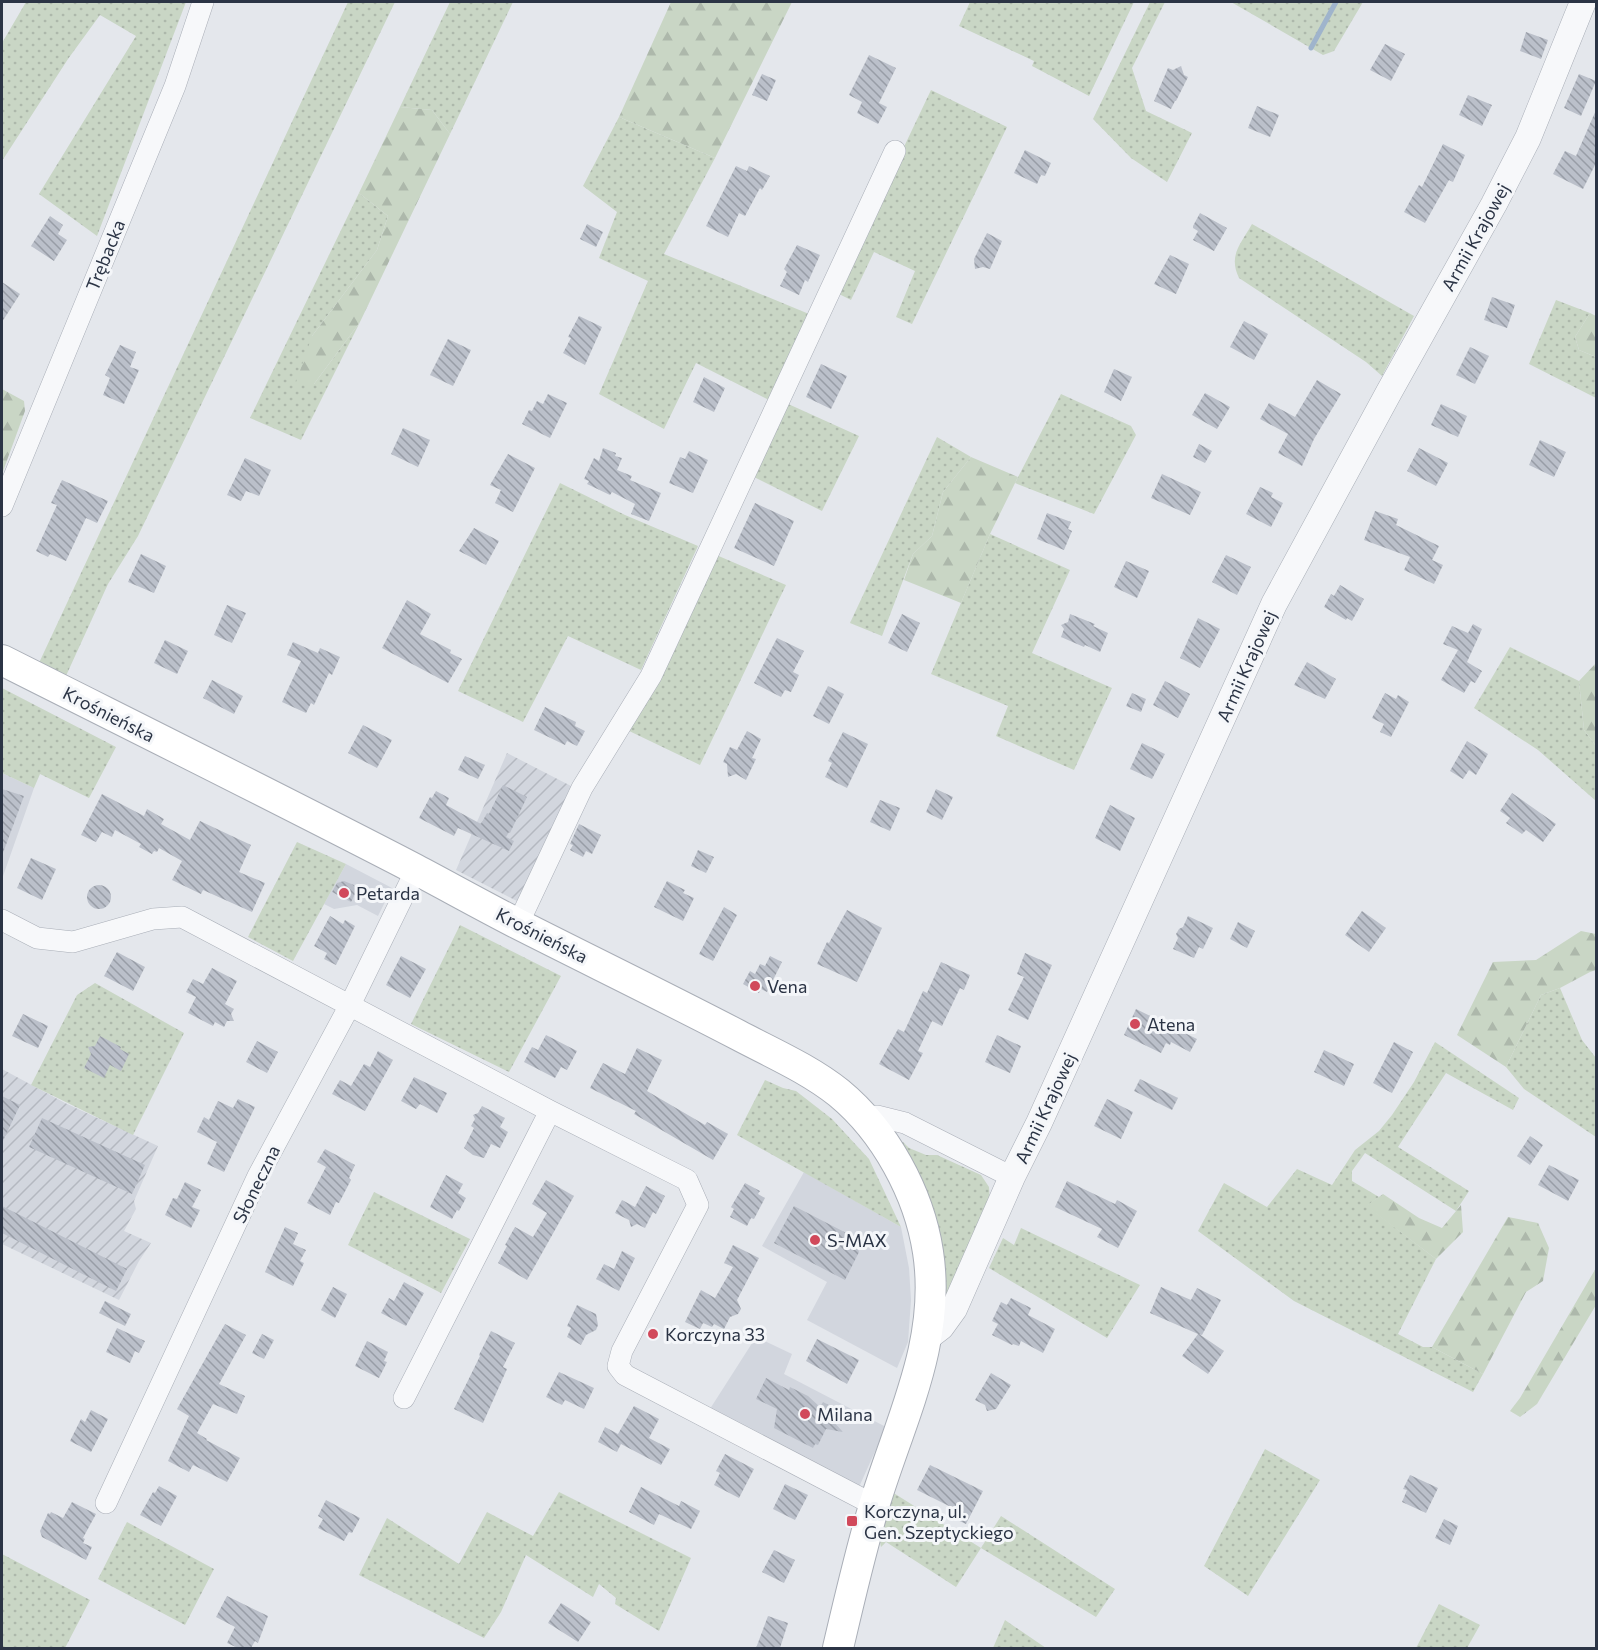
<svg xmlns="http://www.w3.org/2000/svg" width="1598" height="1650" font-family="Commissioner,sans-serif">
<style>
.built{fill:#d2d6de}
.industrial{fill:url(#industrial-furrows)}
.green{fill:url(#green-dots)}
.forest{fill:url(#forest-firs)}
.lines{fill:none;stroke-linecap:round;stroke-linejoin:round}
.stream{stroke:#9fb4cc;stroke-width:5}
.building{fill:url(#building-back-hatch)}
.minor-casing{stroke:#a9aeb7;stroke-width:22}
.tertiary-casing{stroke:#a9aeb7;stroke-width:27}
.secondary-casing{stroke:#a9aeb7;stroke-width:32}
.minor{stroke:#f7f8fa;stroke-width:21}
.tertiary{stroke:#f7f8fa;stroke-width:26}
.secondary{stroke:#fff;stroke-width:30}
.poi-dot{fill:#d1495b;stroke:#f4f6f9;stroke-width:2}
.labels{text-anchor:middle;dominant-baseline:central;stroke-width:6;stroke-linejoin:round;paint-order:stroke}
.street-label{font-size:18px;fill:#2b3445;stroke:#f4f6f9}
.poi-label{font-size:18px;fill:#2b3445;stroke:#f4f6f9;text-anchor:start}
</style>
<defs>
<pattern id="industrial-furrows" width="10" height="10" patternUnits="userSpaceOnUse" patternTransform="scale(1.5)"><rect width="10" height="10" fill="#d2d6de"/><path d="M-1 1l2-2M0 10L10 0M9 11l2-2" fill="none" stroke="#b4b8c0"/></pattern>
<pattern id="green-dots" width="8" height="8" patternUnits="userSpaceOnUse" patternTransform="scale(1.5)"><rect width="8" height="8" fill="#c9d6c5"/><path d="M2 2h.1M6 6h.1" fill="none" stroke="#adb8ab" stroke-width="1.8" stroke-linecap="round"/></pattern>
<pattern id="forest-firs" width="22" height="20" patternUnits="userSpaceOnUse" patternTransform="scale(1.5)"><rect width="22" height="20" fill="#c9d6c5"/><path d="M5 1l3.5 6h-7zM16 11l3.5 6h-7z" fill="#adb8ab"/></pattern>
<pattern id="building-back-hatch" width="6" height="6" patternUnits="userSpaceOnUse" patternTransform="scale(1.5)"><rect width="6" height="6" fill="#bbc0ca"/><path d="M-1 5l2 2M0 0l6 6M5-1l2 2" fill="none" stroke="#989da6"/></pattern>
</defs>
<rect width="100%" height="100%" fill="#e4e7ec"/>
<!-- built -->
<path class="built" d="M2,773L34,788L2,879Z
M346,864L392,888L378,916L357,905L334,909L324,904Z
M804,1172L901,1227L909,1268L911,1300L908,1342L897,1368L807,1320L827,1282L762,1246Z
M756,1337L792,1354L784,1374L886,1427L859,1487L708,1412Z"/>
<!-- industrial -->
<path class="industrial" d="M507,753L573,787L519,902L456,870Z
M2,1069L65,1103L158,1146L134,1201L136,1209L124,1231L151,1243L139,1261L119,1300L2,1244Z"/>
<!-- green -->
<path class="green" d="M26,2H186L97,236L39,194L136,36L100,15L68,59L2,161V43Z
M348,2H395L138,536L108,584L65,678L38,665Z
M450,2H513L450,134L432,110L400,107Z
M970,2H1134L1089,96L1032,66L1034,61L959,26Z
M1150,2H1165L1132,68L1146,111L1192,133L1167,182L1131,158L1093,119Z
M1231,2H1363L1334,51L1323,55Z
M931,90L1007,127L912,324L896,317L915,271L874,252L851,300L835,292Z
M619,117L715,158L664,254L809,314L769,400L696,363L664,429L599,394L648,281L599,258L617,212L583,186Z
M359,193L388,216L377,250L312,336L314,384L360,322L301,440L250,418Z
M1252,224L1414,316L1382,376L1366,362L1239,278C1228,255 1241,244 1252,224Z
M1556,300L1590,313L1575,337L1579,350L1596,357V398L1529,364Z
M1061,394L1131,426L1136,435L1094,514L1015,483Z
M786,403L859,436L822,511L750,475Z
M937,437L971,457L943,492L932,536L913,554L882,636L850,623Z
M560,483L625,515L698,546L641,670L568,636L523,722L458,691Z
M990,534L1070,570L1032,653L1112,688L1074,770L996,736L1008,706L931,674Z
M714,554L786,585L700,765L625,729Z
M1510,647L1579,681L1584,730L1596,746V801L1538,750L1474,708Z
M2,688L116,747L89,798L40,774L34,788L2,773Z
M297,842L346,864L293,961L248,937Z
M460,925L561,976L509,1072L411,1024Z
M95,983L184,1033L133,1135L31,1085L77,995Z
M1560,988L1582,1040L1596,1058V1137L1524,1089L1506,1067L1541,995Z
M1435,1042L1519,1098L1513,1110L1446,1073L1398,1147L1469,1191L1456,1211L1365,1153L1352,1171V1181L1379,1197L1367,1206L1436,1259L1398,1334L1423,1347H1432L1483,1374L1473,1392L1294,1301L1198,1231L1224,1183L1267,1207L1297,1169L1332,1185L1355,1150L1379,1131L1392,1115L1414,1082Z
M765,1080L783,1088L796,1091L832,1119L869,1159L901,1227L737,1135Z
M903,1142L909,1148L926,1155H937L981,1175L989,1187L990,1202L950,1294L943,1296L898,1143Z
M374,1192L470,1239L441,1293L348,1245Z
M1021,1228L1140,1285L1107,1338L989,1268L1003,1238L1014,1245Z
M1265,1449L1320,1480L1248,1596L1204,1566Z
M559,1492L691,1558L659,1631L615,1604L616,1598L599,1584L593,1597L526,1555L501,1612L484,1638L359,1575L387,1518L459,1564L487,1512L533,1536Z
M892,1492L981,1548L1001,1516L1115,1589L1096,1617L981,1548L956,1587L886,1542L881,1547L878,1532Z
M127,1522L214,1569L185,1625L98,1579Z
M2,1554L90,1600L65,1648H2Z
M1439,1604L1480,1625L1467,1648H1416Z
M1005,1620L1046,1648H993Z"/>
<!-- forest -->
<path class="forest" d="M671,2H792L715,158L619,117Z
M400,107L432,110L450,134L360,322L314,384L295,385L312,336L377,250L388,216L359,193Z
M1590,313L1596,316V357L1579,350L1575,337Z
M2,389L24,401L25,411L2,474Z
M971,457L1018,477L990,534L961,603L904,580L913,554L932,536L943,492Z
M1596,663V746L1584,730L1579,681Z
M1581,931L1596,934V970L1590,972L1560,988L1541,995L1506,1067L1457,1035L1493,962L1536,960Z
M1383,1194L1419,1218L1442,1228L1461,1205L1463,1232L1436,1259L1366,1206Z
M1508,1217L1538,1223L1549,1248L1543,1281L1526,1292L1483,1374L1432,1347Z
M1596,1268V1305L1537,1404L1520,1417L1510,1411L1520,1398Z"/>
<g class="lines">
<!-- stream -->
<path class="stream" d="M1311,48L1336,2"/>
</g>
<!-- building -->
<path class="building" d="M1526,32L1548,40L1541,59L1520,51Z
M1385,44L1405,54L1391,81L1370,70Z
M869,55L896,68L879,103L887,107L878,124L857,113L862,102L849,95Z
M1181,66L1184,75L1188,77L1176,101H1175L1171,109L1154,101L1168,68L1173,70Z
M762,74L776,80L767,101L752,95Z
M1579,74L1596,81L1581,116L1564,108Z
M1468,95L1492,105L1482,126L1459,115Z
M1257,106L1279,115L1270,137L1248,128Z
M1596,110V163L1583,189L1553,174L1565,151L1576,156Z
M1443,144L1465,155L1453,182L1449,180L1425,223L1404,212L1419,185L1422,187Z
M1025,150L1051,163L1045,176L1041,175L1037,184L1014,173Z
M736,166L747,171L749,166L770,176L762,190L760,188L745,216L739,213L728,237L706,226Z
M1200,213L1227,228L1214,251L1193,240L1198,231L1193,228V226Z
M50,216L63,225L58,234L67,240L54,261L31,246Z
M587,224L603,232L596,247L580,239Z
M987,233L1002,241L990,269L983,267L975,269L974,259Z
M797,245L820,255L808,282L805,280L799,295L780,286L787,272L784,269Z
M1170,255L1189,264L1176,294L1154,284Z
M2,282L20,294L2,322Z
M1492,297L1515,305L1507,328L1484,320Z
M579,316L602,327L585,365L563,353L571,338L568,337Z
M1244,321L1268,334L1254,360L1230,347Z
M448,339L471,350L453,386L430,375Z
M120,345L136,352L130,367L139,370L124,404L103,395L110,378L105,375Z
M1470,347L1489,356L1475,384L1456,375Z
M821,364L847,376L831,409L806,397Z
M1114,369L1132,377L1121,401L1104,392Z
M704,377L725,388L714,412L693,402Z
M1317,380L1341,394L1314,439L1302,466L1278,453L1288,434L1260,419L1269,403L1295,417Z
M1205,393L1230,407L1217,429L1192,415Z
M548,394L567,403L550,438L522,424L529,410L532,411L537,401L543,404Z
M1441,404L1467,416L1458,437L1431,425Z
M403,428L430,440L418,467L391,454Z
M1540,440L1566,452L1554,477L1529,465Z
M1199,444L1212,451L1205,463L1193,457Z
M603,448L616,453L615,456L622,458L617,470L632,476L630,480L661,493L649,521L631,514L635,504L612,492L610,495L587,484L589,481L584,479L594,458L599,461Z
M1419,448L1448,463L1436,486L1407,471Z
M689,451L708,460L693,493L669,483L680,457L685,459Z
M508,454L535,468L513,512L495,503L501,490L490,485Z
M245,458L271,470L259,496L246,491L241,501L227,495Z
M1162,474L1201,492L1190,515L1151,498Z
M62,480L108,501L97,523L86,518L66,561L50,554L48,557L36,551L57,505L51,503Z
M1260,487L1273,493L1271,497L1283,503L1271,527L1246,514Z
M755,503L794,521L774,566L734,548Z
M1375,511L1398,519L1396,525L1439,546L1432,560L1443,565L1434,584L1404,570L1410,557L1364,540Z
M1047,513L1071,522L1068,529L1072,531L1064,550L1037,539Z
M474,528L499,541L486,565L459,551Z
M141,554L166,566L154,593L128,582Z
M1226,555L1251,567L1237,595L1212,582Z
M1126,561L1149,571L1137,598L1114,587Z
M1340,585L1364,599L1352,621L1347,618L1346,620L1324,607L1331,594L1334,596Z
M407,600L431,614L420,634L451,650L450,653L462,659L448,683L382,648Z
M227,605L246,613L232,643L214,635Z
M902,614L920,623L907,652L888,643Z
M1070,614L1095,624L1093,626L1108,633L1100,652L1085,645L1084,647L1061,637L1064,629L1061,625L1068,622Z
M1198,618L1220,629L1200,668L1180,658Z
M1473,624L1482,629L1467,662L1482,671L1475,683L1471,681L1464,693L1441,680L1458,650L1443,644L1452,626L1468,633Z
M777,638L804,651L793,672L799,675L791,692L785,690L781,697L754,683Z
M165,640L188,651L177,674L154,663Z
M293,642L318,653L320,648L340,657L332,675L329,673L314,705L311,703L306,713L282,702L301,661L287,655Z
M1307,662L1336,679L1325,699L1294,685Z
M212,680L243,696L234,714L203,698Z
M1165,681L1190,694L1178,718L1153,705Z
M828,686L844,694L829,724L813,716Z
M1132,693L1146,699L1141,712L1126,706Z
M1385,693L1396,699L1398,695L1409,702L1391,737L1380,732L1384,724L1372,718Z
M545,707L576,722L575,726L585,731L577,746L567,741L565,745L534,730Z
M363,725L392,740L377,768L348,753Z
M747,731L761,739L752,758L756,759L746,780L736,774L728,777L727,764L723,762L730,747L737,750Z
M843,732L868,744L847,788L825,777L832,763L828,761Z
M1467,741L1488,754L1476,775L1469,770L1463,779L1450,771Z
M1142,743L1165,754L1152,779L1130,769Z
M465,756L485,765L478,779L458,770Z
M503,785L527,797L510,833L509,832L506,837L514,841L509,851L458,828L454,836L419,818L430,797L432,798L436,791L449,798L446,805L481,824L487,813L489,814Z
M2,789L24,796L3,853H2Z
M936,789L953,797L942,820L926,812Z
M1512,793L1556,824L1543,842L1526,830L1522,834L1506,823L1510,818L1500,811Z
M102,794L144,816L147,809L164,819L161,824L190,840L200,821L251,845L239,872L265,883L252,912L203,890L201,894L172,880L182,861L159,848L157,852L154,851L152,854L139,847L141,844L115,830L112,837L102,832L96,842L81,835Z
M880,800L900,808L890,831L870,822Z
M1110,805L1135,818L1120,851L1095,838Z
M579,824L601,835L592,854L586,851L583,857L570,850L573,845L570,844Z
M698,850L714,857L706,873L691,866Z
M31,858L56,869L42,900L17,888Z
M344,881L354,885L356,892L351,902L332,892L337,883Z
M667,881L685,890L683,893L694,898L683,921L654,907Z
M87 897a12 12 0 1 1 24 0a12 12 0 1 1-24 0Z
M724,907L737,915L713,961L699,954Z
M847,910L882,928L857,982L817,964L827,942L829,943Z
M1362,911L1386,928L1369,952L1345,935Z
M330,916L343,924L345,920L355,926L336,965L324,959L327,953L314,946Z
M1188,916L1213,928L1203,949L1199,947L1194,958L1173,949L1178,938L1176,934L1179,929L1183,927Z
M1238,922L1255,931L1247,948L1230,939Z
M117,952L145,967L133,991L104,976Z
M1025,953L1052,965L1028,1020L1008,1010L1024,977L1017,974Z
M401,956L426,969L410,998L386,985Z
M770,956L782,962L767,992L761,989L759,993L743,984L750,971L755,974L760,964L765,966Z
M941,962L970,975L964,990L960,988L942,1026L932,1021L918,1051L923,1053L909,1080L879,1064L898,1029L904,1032L923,991L927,993Z
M212,968L237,981L225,1004L234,1009L231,1014L234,1021H227L224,1027L215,1022L213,1026L188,1013L196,997L186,992L193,979L203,984Z
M1136,1009L1197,1039L1190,1052L1171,1042L1170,1045L1166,1043L1161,1053L1124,1035Z
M23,1014L48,1026L38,1048L12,1036Z
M546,1035L577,1051L567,1070L561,1067L555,1078L524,1062L532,1047L538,1050Z
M997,1035L1021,1046L1010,1073L985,1062Z
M100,1036L121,1047L120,1049L129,1054L121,1071L110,1065L104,1078L84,1068L91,1054L88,1047L95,1046Z
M257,1041L278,1052L267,1073L246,1062Z
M1394,1042L1413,1052L1392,1093L1373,1083Z
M637,1048L662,1060L647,1091L705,1125L707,1122L728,1134L713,1160L634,1114L636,1111L590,1088L603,1063L625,1074Z
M1324,1050L1354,1064L1344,1086L1314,1072Z
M378,1051L393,1060L365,1111L332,1094L340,1080L351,1086L364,1064L370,1067Z
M414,1077L447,1093L437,1113L420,1104L416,1109L401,1101Z
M1140,1079L1178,1098L1172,1110L1134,1091Z
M2,1096L20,1105L2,1143Z
M238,1099L255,1107L224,1172L207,1164L217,1142L197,1132L204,1117L209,1120L218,1101L233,1108Z
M1107,1099L1133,1112L1121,1139L1094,1126Z
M482,1106L505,1118L500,1127L508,1132L500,1148L491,1144L484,1158L473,1155L464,1148L474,1128L471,1126L475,1119L473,1115L478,1113Z
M42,1118L145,1165L132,1194L29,1147Z
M1530,1136L1543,1145L1530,1165L1517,1156Z
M325,1149L355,1165L349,1178L351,1180L339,1203L336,1202L330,1215L307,1203L326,1167L317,1162Z
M1549,1165L1579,1180L1568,1201L1538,1185Z
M446,1175L463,1184L458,1193L466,1198L459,1211L457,1210L452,1219L430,1207Z
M546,1180L574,1196L527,1280L498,1263L507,1246L505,1245L515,1227L533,1237L547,1213L532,1204Z
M1067,1181L1115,1204L1117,1200L1137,1211L1118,1248L1097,1237L1102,1229L1055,1207Z
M185,1182L201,1190L192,1207L200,1210L191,1228L165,1215L173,1198L177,1199Z
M745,1183L760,1191L758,1194L765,1198L754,1219L751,1218L747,1226L730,1217L734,1209L731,1207Z
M646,1186L665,1196L656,1214L653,1212L645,1228L637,1224L631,1227L629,1220L615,1213L622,1200L635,1207Z
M2,1206L127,1269L116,1291L2,1233Z
M794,1206L854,1237L859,1252L845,1280L774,1243Z
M285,1227L298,1233L293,1244L306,1250L300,1261L304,1263L293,1286L265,1272Z
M733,1245L759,1258L737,1300L741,1309L738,1314L730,1317L724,1329L714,1324L712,1327L703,1323L700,1329L685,1322L701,1290L715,1298L719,1291L733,1267L724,1263Z
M622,1251L635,1258L619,1291L596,1279L604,1264L614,1269Z
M404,1282L424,1293L406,1326L381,1313L389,1298L394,1301Z
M333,1287L347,1294L335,1318L321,1310Z
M1161,1287L1191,1300L1197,1288L1221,1300L1202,1335L1199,1334L1224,1351L1208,1374L1182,1356L1198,1334L1150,1313Z
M1011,1298L1031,1308L1028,1315L1055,1329L1043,1353L1021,1341L1019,1346L1013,1344L1012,1345L992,1335L998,1324L992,1321L1001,1302L1007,1305Z
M105,1301L131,1314L125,1326L99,1313Z
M577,1305L596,1314L598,1325L596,1330L586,1335L581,1345L567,1337L571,1328L567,1326Z
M225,1324L246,1335L219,1384L245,1396L237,1414L213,1404L197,1433L207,1439L206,1440L240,1458L227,1482L193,1465L189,1472L168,1461L189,1416L177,1409Z
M117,1328L145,1341L139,1353L135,1351L130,1363L106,1352Z
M491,1331L515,1343L503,1367L507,1369L483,1423L454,1409L480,1356L479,1355Z
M262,1334L274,1340L264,1359L252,1353Z
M817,1339L859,1360L847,1384L806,1361Z
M367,1341L388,1352L384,1361L387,1362L379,1378L355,1366Z
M559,1372L594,1388L584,1409L565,1400L562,1405L546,1397Z
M991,1373L1011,1385L996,1409L987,1411L985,1405L975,1400Z
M766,1378L789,1390L790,1387L808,1396L820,1407L823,1402L836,1409L831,1419L843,1432L826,1429L818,1445L815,1444L813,1448L774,1428L777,1409L756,1399Z
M634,1406L659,1419L649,1438L670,1449L661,1465L621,1444L617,1452L598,1442L605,1427L618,1434Z
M91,1410L108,1419L91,1452L70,1441L81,1419L85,1422Z
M725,1454L754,1469L739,1498L714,1485L720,1473L716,1471Z
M930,1465L983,1491L966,1524L953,1518L957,1510L917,1490Z
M1410,1475L1438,1488L1426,1513L1402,1502L1407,1490L1403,1489Z
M785,1484L808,1495L795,1520L773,1509Z
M159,1486L177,1496L161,1526L140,1515L153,1492L155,1493Z
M641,1487L679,1506L681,1501L700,1511L691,1529L659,1514L654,1525L629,1512Z
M326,1500L360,1518L352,1533L349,1532L344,1541L318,1528L323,1519L318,1516Z
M72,1502L96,1514L83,1538L85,1539L83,1543L92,1547L86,1560L42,1537L40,1531L48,1513L50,1514L51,1512L63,1518Z
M1444,1519L1458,1526L1450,1545L1435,1538Z
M774,1550L795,1560L784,1583L762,1572Z
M227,1596L268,1616L258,1643L255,1641L251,1648H238L227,1643L235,1627L216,1617Z
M561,1603L591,1622L578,1642L548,1623Z
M768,1616L788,1623L780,1648H756Z"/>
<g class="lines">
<!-- minor casing -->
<g class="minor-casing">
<path id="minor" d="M2,506L175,86L203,2
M2,920L37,938L73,942L153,919L182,917L550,1111L687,1180L698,1205L622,1351L618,1366L625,1375L874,1505
M518,924L582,788L651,676L895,151
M865,1119L877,1116L905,1123L1012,1177
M404,1398L550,1111
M106,1503L258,1176L350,1005L416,870"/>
</g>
<!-- tertiary casing -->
<g class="tertiary-casing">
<path id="tertiary" d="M928,1337L941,1327L954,1309L1012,1177L1039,1123L1274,604L1389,392L1494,204L1528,138L1583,2"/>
</g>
<!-- secondary casing -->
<g class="secondary-casing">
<path id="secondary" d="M2,660C139,729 278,798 415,869C449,887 483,906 518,924C591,961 665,997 738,1035C772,1053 809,1069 839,1093C885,1131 919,1193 928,1252C942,1343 899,1422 874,1506C860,1553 849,1601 838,1648"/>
</g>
<!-- minor -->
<use href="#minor" class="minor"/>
<!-- tertiary -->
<use href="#tertiary" class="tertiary"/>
<!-- secondary -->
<use href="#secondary" class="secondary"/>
</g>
<!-- markers -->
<g class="poi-dot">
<circle cx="344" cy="893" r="6"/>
<circle cx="755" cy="986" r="6"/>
<circle cx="1135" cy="1024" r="6"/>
<circle cx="815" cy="1240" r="6"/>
<circle cx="653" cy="1334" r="6"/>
<circle cx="805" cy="1414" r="6"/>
<rect x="846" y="1515" width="12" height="12" rx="3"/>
</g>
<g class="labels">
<!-- street labels -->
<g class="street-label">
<text transform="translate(1475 237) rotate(-61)">Armii Krajowej</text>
<text transform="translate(105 255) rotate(-68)">Trębacka</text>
<text transform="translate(1246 666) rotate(-66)">Armii Krajowej</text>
<text transform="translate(109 714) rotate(27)">Krośnieńska</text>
<text transform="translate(542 935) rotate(27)">Krośnieńska</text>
<text transform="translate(1045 1108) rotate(-65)">Armii Krajowej</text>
<text transform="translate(256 1184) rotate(-64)">Słoneczna</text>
</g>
<!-- poi labels -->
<g class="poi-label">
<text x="356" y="893">Petarda</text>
<text x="767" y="986">Vena</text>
<text x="1147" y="1024">Atena</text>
<text x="827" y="1240">S-MAX</text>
<text x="665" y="1334">Korczyna 33</text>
<text x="817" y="1414">Milana</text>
<text x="864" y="1511">Korczyna, ul.<tspan x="864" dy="21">Gen. Szeptyckiego</tspan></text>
</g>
</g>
<!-- border -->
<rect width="1598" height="1650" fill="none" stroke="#2b3445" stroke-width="6"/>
</svg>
